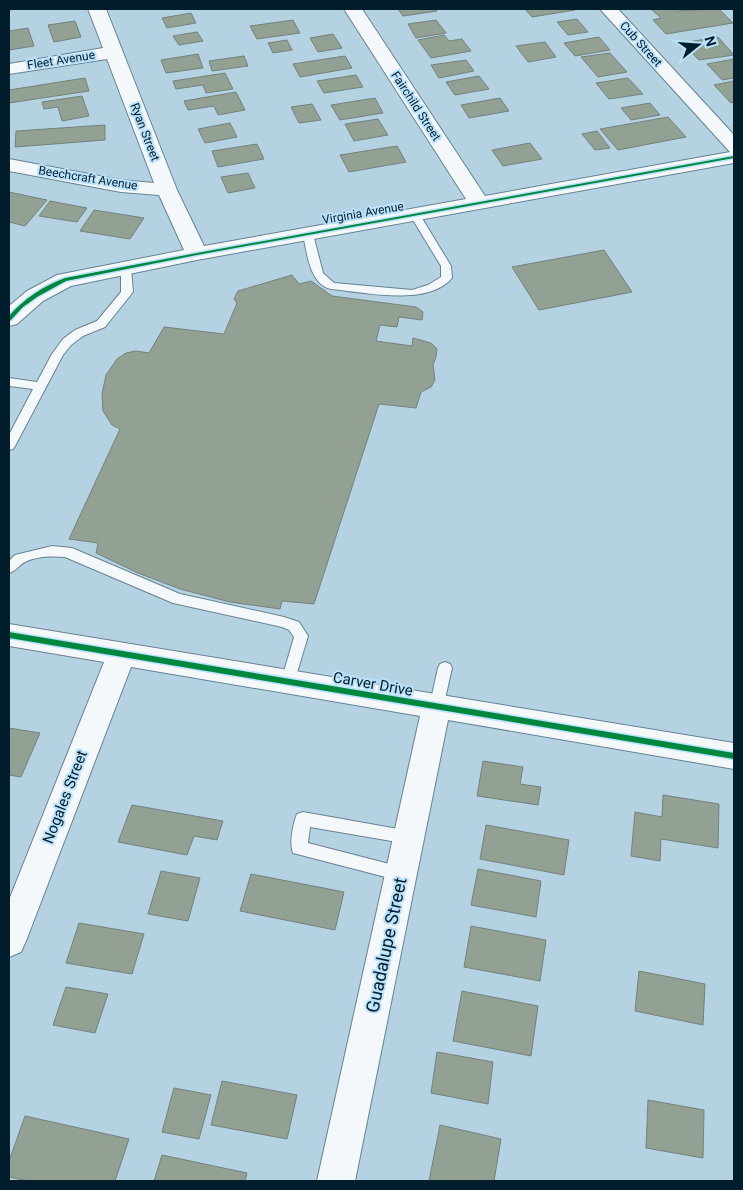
<svg xmlns="http://www.w3.org/2000/svg" width="743" height="1190" font-family="Roboto,sans-serif">
<style>
.building{fill:#92a193;stroke:#73827c}
.lines{fill:none;stroke-linecap:round;stroke-linejoin:round}
.service-casing{stroke:#668391;stroke-width:2}
.minor-casing{stroke:#668391;stroke-width:2}
.service{fill:#f4f8fb;fill-rule:evenodd}
.minor{fill:#f4f8fb;fill-rule:evenodd}
.cycleway-casing{stroke:#bbe2fa;stroke-width:3}
.cycleway{fill:#00873e;fill-rule:evenodd}
.labels{text-anchor:middle;dominant-baseline:central;stroke-width:4;stroke-linejoin:round;paint-order:stroke}
.far-street-label{font-size:12px;fill:#021e2d;stroke:#bbe2fa}
.street-label{font-size:15px;fill:#021e2d;stroke:#bbe2fa}
.near-street-label{font-size:18px;fill:#021e2d;stroke:#bbe2fa}
</style>
<rect width="100%" height="100%" fill="#b5d2e3"/>
<!-- building -->
<path class="building" d="M398,9H435L437,11L403,16Z
M525,9H574L575,10L532,17Z
M651,9H673L675,11L719,9L733,23L666,34L653,20L661,18Z
M191,13L196,23L167,28L162,18Z
M577,19L588,32L568,35L557,22Z
M293,20L300,33L257,39L250,26Z
M436,20L446,33L416,38L408,24Z
M75,21L81,37L54,42L48,25Z
M28,28L34,46L9,50V31Z
M197,32L203,41L179,45L173,36Z
M333,34L342,48L318,52L310,38Z
M444,35L449,41L462,39L471,51L431,58L418,40Z
M599,37L610,50L575,56L564,43Z
M718,37L734,55L699,60L682,43Z
M287,40L292,50L273,53L268,43Z
M545,42L556,57L528,62L516,46Z
M610,53L627,72L598,77L581,57Z
M198,54L203,68L166,73L161,60Z
M244,56L248,66L212,71L209,61Z
M345,56L352,68L300,77L293,64Z
M734,59V78L722,80L707,64Z
M466,60L474,71L439,78L431,65Z
M225,73L233,89L206,93L203,85L176,89L173,81Z
M356,75L363,87L324,93L317,81Z
M479,76L489,89L455,95L446,82Z
M85,78L89,91L9,103V90Z
M628,78L643,94L609,99L596,83Z
M734,81V102L731,103L714,85Z
M236,92L245,110L218,115L214,106L188,110L184,101Z
M82,96L89,116L62,121L58,107L44,109L42,102Z
M375,98L383,113L340,120L331,105Z
M500,98L509,111L469,118L461,105Z
M650,103L660,115L631,120L621,108Z
M312,104L321,120L299,123L291,107Z
M668,117L686,137L618,150L600,129Z
M378,119L388,135L354,141L345,124Z
M230,123L237,137L205,143L198,129Z
M105,125V140L15,147L16,131Z
M597,131L610,148L595,150L582,134Z
M530,143L542,159L503,166L492,150Z
M257,144L264,159L218,167L212,151Z
M397,146L406,162L349,172L340,155Z
M248,173L255,188L228,193L221,177Z
M9,192L47,200L25,226L9,222Z
M50,201L87,208L77,222L39,216Z
M94,210L144,218L130,239L80,231Z
M604,250L632,292L539,310L512,267Z
M292,275L299,284L311,281L332,296L416,307L423,312L422,320L399,317L397,327L380,325L376,341L412,346L413,338L431,343L437,349L436,357L433,365L435,380L431,387L421,392L416,408L379,404L314,604L282,601L280,609L230,602L180,589L138,573L96,553L98,543L69,539L120,429L112,425L103,411L102,394L106,375L117,359L126,353L136,351L149,353L164,327L224,334L237,303L234,299L238,291Z
M9,728L40,733L21,777L9,775Z
M483,761L523,767L520,784L541,787L538,805L477,796Z
M663,795L719,804L718,848L661,839L660,861L631,856L635,812L662,817Z
M132,805L223,821L217,840L194,836L187,855L118,842Z
M486,825L569,840L564,875L480,859Z
M478,869L541,881L536,917L471,905Z
M161,871L200,878L188,921L148,914Z
M251,874L344,892L335,930L240,911Z
M79,923L144,934L132,974L66,963Z
M471,926L546,940L540,981L464,967Z
M639,971L705,984L703,1025L635,1011Z
M66,987L108,994L95,1033L53,1025Z
M462,991L538,1006L531,1056L453,1041Z
M437,1052L493,1062L488,1104L431,1093Z
M222,1081L297,1095L287,1139L211,1125Z
M174,1088L211,1095L199,1139L162,1132Z
M648,1100L704,1110L703,1158L646,1148Z
M25,1116L129,1139L115,1181H28L9,1177V1161Z
M440,1125L501,1139L494,1181H429Z
M162,1155L247,1173L245,1181H154Z"/>
<g class="lines">
<!-- service casing -->
<g class="service-casing">
<path id="service" d="M415,212L420,215L451,266L452,278C427,307 365,292 331,289C309,284 307,252 303,234L308,231L313,234L323,273L334,283L412,290L428,285L441,277V266L410,215Z
M126,265L131,268L133,292L105,327L83,336L71,345L63,355L15,446L13,449L9,450V435L33,389L9,386V378L37,382L52,354L63,339L75,330L97,321L121,292V268Z
M52,546L72,548L180,594L284,617L299,622L308,636L293,686L288,688L283,686L281,682L294,637L289,630L282,627L173,603L65,557C52,556 37,556 25,562C19,565 16,571 9,573V561L15,555Z
M445,662L450,664L452,668L443,708L441,712L436,714L431,712L429,708L438,668L440,664Z
M303,812L415,832L417,837L415,842L409,844L310,827L308,843L401,867L407,869L409,874L407,879L401,881L293,853C289,843 293,824 297,814Z"/>
</g>
<!-- minor casing -->
<g class="minor-casing">
<path id="minor" d="M88,9H106L177,190L204,246L466,199L344,9H362L485,196L730,152L600,9H618L734,135V163L197,260L71,286L43,301L17,324L9,326V306L27,291L57,275L184,250L159,195L121,192L9,171V159L121,180L154,183L107,59L9,74V64L103,48Z
M9,624L734,743V769L448,720L355,1181H317L420,716L131,667L26,941L21,952L9,957V900L104,662L9,646Z"/>
</g>
<!-- service -->
<use href="#service" class="service"/>
<!-- minor -->
<use href="#minor" class="minor"/>
<!-- cycleway casing -->
<g class="cycleway-casing">
<path id="cycleway" d="M734,156V158L197,255L66,281L37,297L23,307L11,320L9,321V316C24,299 43,286 65,278L197,253Z
M9,632L734,753V759L9,638Z"/>
</g>
<!-- cycleway -->
<use href="#cycleway" class="cycleway"/>
</g>
<g class="labels">
<!-- far-street labels -->
<g class="far-street-label">
<text transform="translate(641 44) rotate(48)">Cub Street</text>
<text transform="translate(61 60) rotate(-9)">Fleet Avenue</text>
<text transform="translate(416 106) rotate(57)">Fairchild Street</text>
<text transform="translate(145 132) rotate(69)">Ryan Street</text>
<text transform="translate(88 178) rotate(9)">Beechcraft Avenue</text>
<text transform="translate(363 213) rotate(-10)">Virginia Avenue</text>
</g>
<!-- street labels -->
<g class="street-label">
<text transform="translate(373 684) rotate(10)">Carver Drive</text>
<text transform="translate(65 797) rotate(-69)">Nogales Street</text>
</g>
<!-- near-street labels -->
<g class="near-street-label">
<text transform="translate(386 945) rotate(-78)">Guadalupe Street</text>
</g>
</g>
<!-- border -->
<rect width="743" height="1190" fill="none" stroke="#021e2d" stroke-width="20"/>
<!-- north arrow -->
<g transform="translate(698 45) rotate(73)" stroke="#bbe2fa" stroke-width="4" paint-order="stroke">
<path d="M0-4L9 19L0 12L-9 19Z" fill="#021e2d"/>
<text y="-8" font-size="14" font-weight="bold" text-anchor="middle" fill="#021e2d">N</text>
</g>
</svg>
